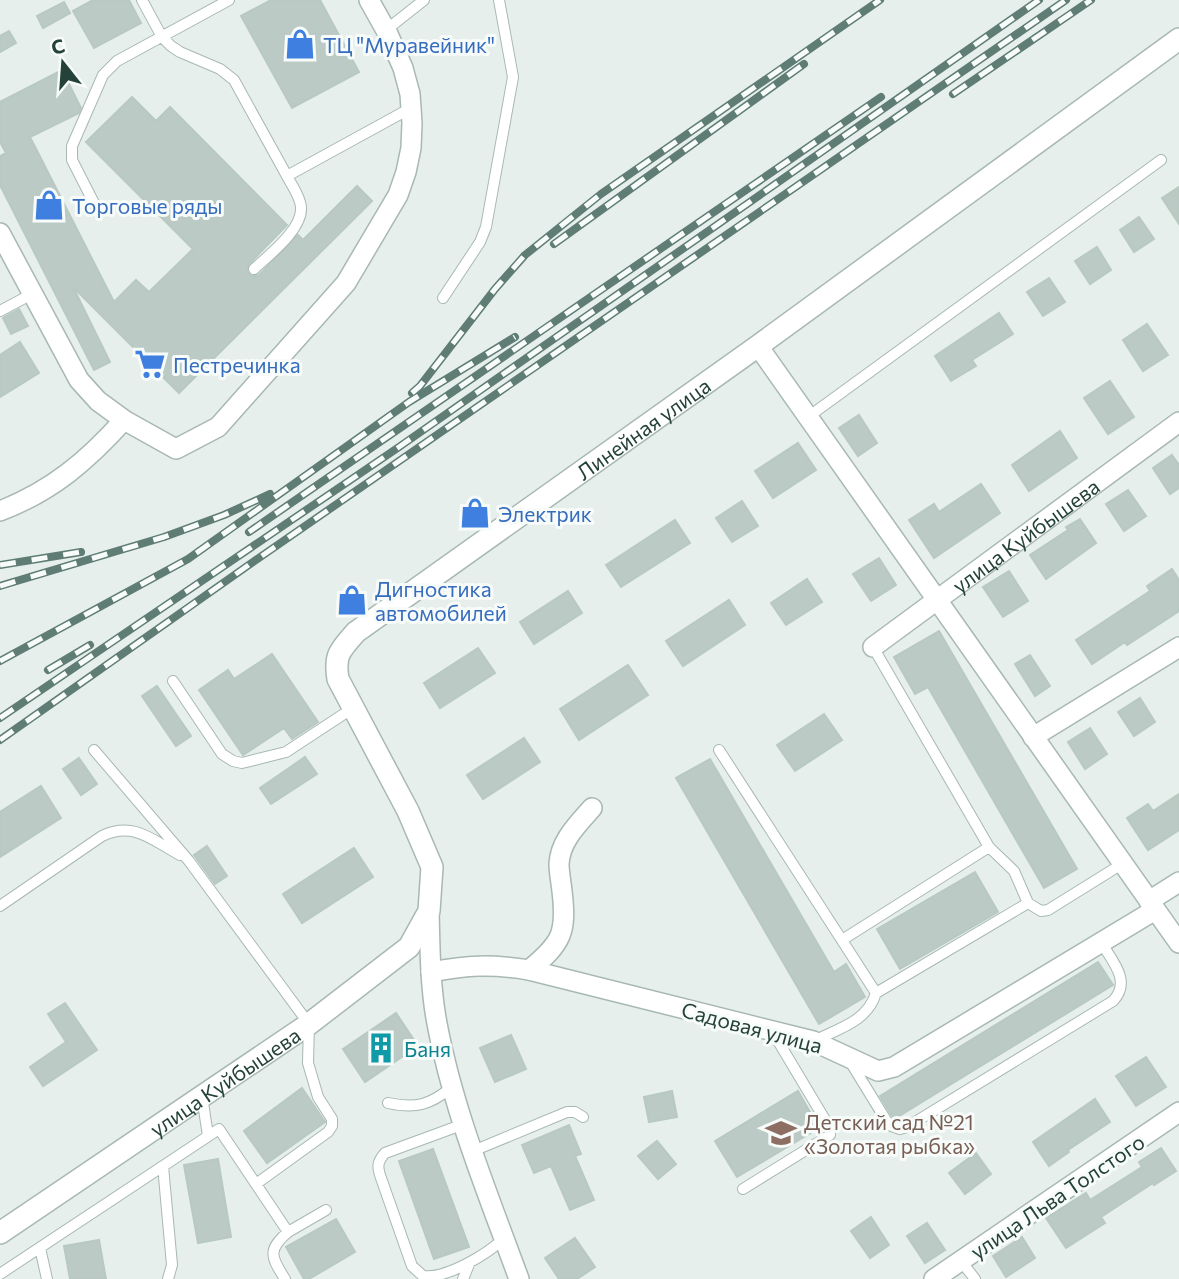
<svg xmlns="http://www.w3.org/2000/svg" width="1179" height="1279" font-family="Commissioner,sans-serif">
<style>
.building{fill:#bbcac4;stroke:#b8c9c2;stroke-width:2}
.lines{fill:none;stroke-linecap:round;stroke-linejoin:round}
.service-casing{stroke:#a8b8b2;stroke-width:12}
.minor-casing{stroke:#a8b8b2;stroke-width:22}
.tertiary-casing{stroke:#a8b8b2;stroke-width:24}
.service{stroke:#fff;stroke-width:10}
.minor{stroke:#fff;stroke-width:19}
.tertiary{stroke:#fff;stroke-width:21}
.rail-casing{stroke:#5f7d75;stroke-width:8}
.rail{stroke:#f7fbf9;stroke-width:5;stroke-dasharray:16;stroke-linecap:butt}
.labels{text-anchor:middle;dominant-baseline:central;stroke-width:6;stroke-linejoin:round;paint-order:stroke}
.shop-label{font-size:21px;fill:#366cbe;stroke:#f7fbf9;text-anchor:start}
.street-label{font-size:21px;fill:#24423a;stroke:#f7fbf9}
.culture-label{font-size:21px;fill:#0d838f;stroke:#f7fbf9;text-anchor:start}
.education-label{font-size:21px;fill:#785e54;stroke:#f7fbf9;text-anchor:start}
</style>
<rect width="100%" height="100%" fill="#e6efeb"/>
<!-- building -->
<path class="building" d="M93,0H129L141,23L94,48L73,11Z
M271,0H320L359,72L292,108L241,16Z
M64,2L70,13L43,28L37,16Z
M9,31L16,43L0,52V36Z
M62,70L81,108L79,113L30,137L114,302L136,280L149,292L193,249L86,142L132,97L156,121L170,107L287,225L249,264L247,271L251,276L259,275L298,235L303,240L357,186L372,201L179,393L73,287L110,362L94,370L0,185V156L6,153L0,142V102Z
M1179,187V224L1162,198Z
M1139,217L1154,239L1134,252L1120,230Z
M1097,247L1111,270L1090,284L1075,261Z
M1049,278L1065,302L1043,316L1027,292Z
M19,309L28,326L11,334L3,318Z
M999,313L1013,334L972,360L976,366L951,381L935,356Z
M1147,324L1168,355L1143,371L1123,340Z
M20,342L39,373L0,397V355Z
M1110,381L1134,417L1108,434L1084,398Z
M859,415L877,443L858,456L839,428Z
M1060,431L1077,458L1029,491L1012,465Z
M798,443L816,470L773,498L755,471Z
M1172,455L1179,465V488L1170,494L1153,468Z
M981,484L1000,513L934,558L909,520L934,504L939,512Z
M1128,490L1146,516L1124,531L1106,504Z
M742,501L758,526L732,542L716,518Z
M1080,519L1096,543L1046,579L1030,555L1068,530L1066,527Z
M675,520L690,543L621,587L606,565Z
M879,558L896,585L871,601L853,574Z
M1172,569L1179,580V611L1127,645L1125,642L1092,664L1076,640L1150,591L1147,586Z
M1009,571L1028,601L1003,617L983,587Z
M807,579L822,602L786,625L771,603Z
M568,591L582,613L534,644L520,622Z
M729,600L745,625L683,666L666,641Z
M939,631L1077,869L1044,888L928,687L915,694L894,657Z
M478,648L495,673L440,708L424,683Z
M272,654L318,722L292,739L284,728L243,755L199,690L228,670L234,679Z
M1030,655L1050,686L1035,696L1015,664Z
M628,665L648,695L579,740L560,709Z
M157,686L191,736L176,746L142,696Z
M1140,698L1155,722L1134,736L1118,712Z
M824,714L842,740L795,771L777,745Z
M1090,728L1107,754L1085,769L1068,742Z
M524,738L540,762L483,799L467,775Z
M305,757L317,774L271,804L260,788Z
M79,758L97,784L81,795L63,769Z
M710,759L834,972L846,964L865,997L819,1024L676,778Z
M41,786L61,818L0,857V812Z
M1179,794V830L1148,850L1127,818L1148,804L1153,811Z
M207,846L227,876L215,884L194,855Z
M354,848L373,877L302,923L283,894Z
M975,872L998,912L900,969L877,929Z
M1098,962L1113,985L894,1119L880,1096Z
M65,1003L97,1050L43,1086L30,1067L66,1042L48,1014Z
M396,1013L418,1046L365,1082L343,1049Z
M511,1035L526,1069L495,1082L480,1048Z
M1146,1057L1166,1087L1136,1106L1116,1076Z
M302,1088L325,1122L267,1163L244,1131Z
M672,1091L677,1117L649,1122L644,1097Z
M798,1091L819,1128L737,1177L715,1141Z
M1095,1099L1110,1122L1068,1150L1069,1152L1049,1166L1033,1142Z
M569,1125L581,1154L575,1156L594,1200L570,1210L551,1166L534,1173L522,1145Z
M657,1141L676,1164L658,1179L638,1156Z
M1161,1148L1176,1171L1154,1185L1153,1183L1101,1217L1105,1223L1066,1248L1046,1218L1086,1193L1090,1200L1142,1167L1139,1162Z
M433,1149L469,1247L434,1259L399,1161Z
M976,1153L991,1174L965,1194L949,1173Z
M218,1159L231,1237L198,1243L184,1165Z
M871,1217L889,1245L870,1258L851,1231Z
M336,1219L355,1252L309,1279H304L286,1247Z
M927,1223L945,1250L925,1263L907,1236Z
M1022,1237L1035,1258L1006,1277L993,1256Z
M575,1238L595,1267L577,1279H559L545,1258Z
M99,1240L106,1279H70L64,1246Z"/>
<g class="lines">
<!-- service casing -->
<g class="service-casing">
<path id="service" d="M142,0L162,37L171,46L180,52L220,69L234,80L287,176L411,108
M386,30L424,0
M96,207L72,160V146L103,75L117,61L229,0
M254,269C269,255 303,229 301,207C300,196 292,186 287,176
M443,298L480,242L486,227L513,77L499,0
M0,311L32,294
M808,417L1161,160
M873,647L989,847L1014,871L1028,903
M173,681L222,754L233,761L242,763L286,752L353,708
M94,750L189,861L309,1024L308,1063L318,1097L332,1119V1126L328,1132L256,1184
M719,750L876,993
M0,906L102,836C134,821 152,840 180,855
M842,940L989,847
M814,1041C839,1028 867,1022 876,993L1028,903L1041,911L1048,910L1122,864
M851,1063L889,1125L900,1129L907,1127L1113,1001C1132,981 1112,961 1101,942
M202,1096L208,1136
M388,1103C416,1109 430,1105 452,1087
M464,1124L385,1153C377,1162 377,1167 381,1178L412,1266L423,1276C446,1279 488,1254 504,1238
M473,1151L567,1112H575L583,1117
M163,1166L172,1265L168,1279
M743,1189L830,1135V1129L827,1123L772,1031
M40,1248L47,1279
M961,1261L975,1279
M0,1274L219,1129L288,1232L326,1210
M285,1279C271,1257 267,1250 288,1232
M463,1279L470,1262"/>
</g>
<!-- minor casing -->
<g class="minor-casing">
<g id="minor">
<path d="M0,233L79,380L98,401L124,420L176,449L218,427L346,283L398,195L406,172L411,148L412,123L410,94L403,68L388,34L369,0"/>
<path d="M758,346L1179,943"/>
<path d="M0,511C52,491 87,461 124,420"/>
<path id="s1" d="M873,647L1179,422"/>
<path d="M1033,737L1179,647"/>
<path d="M1149,901L1179,882"/>
<path d="M429,911C430,947 430,983 436,1018C452,1108 488,1194 519,1279"/>
<path d="M529,970C562,943 567,933 562,891C561,882 559,872 559,864C560,841 578,824 592,808"/>
<path d="M431,972C468,965 491,964 529,970L813,1041L878,1071L894,1067L1155,910"/>
<path d="M934,1279L1179,1112"/>
</g>
</g>
<!-- tertiary casing -->
<g class="tertiary-casing">
<g id="tertiary">
<path id="s2" d="M0,1233L309,1024L409,947L429,911L432,867L408,811L338,679C334,655 340,650 356,632L758,346L1179,39"/>
</g>
</g>
<!-- service -->
<use href="#service" class="service"/>
<!-- minor -->
<use href="#minor" class="minor"/>
<!-- tertiary -->
<use href="#tertiary" class="tertiary"/>
<!-- rail casing -->
<g class="rail-casing">
<path id="rail" d="M953,94L1091,0
M554,244L804,64
M412,393L420,386L495,289L525,255L601,194L880,0
M249,532L881,97
M0,565L81,552
M0,586L164,537L224,515L270,494
M0,661L188,559L409,402L515,337
M48,670L90,645
M0,718L399,447L1039,0
M0,740L253,562L1066,0"/>
</g>
<!-- rail -->
<use href="#rail" class="rail"/>
</g>
<!-- icons -->
<defs>
<g id="shop-bare" transform="scale(2.415)"><path d="M-5-2.5h2.3a2.7 3.5 0 0 1 5.4 0H5L5.5 6h-11ZM-1.5-2.5h3a1.5 2.3 0 0 0-3 0Z" fill="#3f7fe0" stroke="#f7fbf9" stroke-width="2.5" paint-order="stroke"/></g>
<g id="supermarket-bare" transform="scale(2.415)"><path d="M-6-5.5h2.5l.6 2H6L4.5 2H-2.5L-4.4-4H-6ZM-1.5 3.2a1.3 1.3 0 1 0 .1 0ZM3 3.2a1.3 1.3 0 1 0 .1 0Z" fill="#3f7fe0" stroke="#f7fbf9" stroke-width="2.5" paint-order="stroke"/></g>
<g id="building-bare" transform="scale(2.415)"><path d="M-4-6H4V6H1V3H-1V6H-4ZM-2.5-4.3h1.7v1.8h-1.7ZM.8-4.3h1.7v1.8H.8ZM-2.5-1h1.7V.8h-1.7ZM.8-1h1.7V.8H.8Z" fill="#0f9aa8" stroke="#f7fbf9" stroke-width="2.5" paint-order="stroke"/></g>
<g id="school-bare" transform="scale(2.415)"><path d="M0-5L7-2L0 1L-7-2ZM-4 1L0 2.5L4 1V4Q0 6-4 4Z" fill="#8d6e63" stroke="#f7fbf9" stroke-width="2.5" paint-order="stroke"/></g>
</defs>
<g fill-rule="evenodd">
<use href="#shop-bare" x="300" y="44"/>
<use href="#shop-bare" x="49" y="205"/>
<use href="#supermarket-bare" x="150" y="364"/>
<use href="#shop-bare" x="475" y="513"/>
<use href="#shop-bare" x="352" y="600"/>
<use href="#building-bare" x="381" y="1048"/>
<use href="#school-bare" x="781" y="1133"/>
</g>
<g class="labels">
<!-- shop labels -->
<g class="shop-label">
<text x="323" y="44">ТЦ "Муравейник"</text>
<text x="72" y="205">Торговые ряды</text>
<text x="173" y="364">Пестречинка</text>
<text x="498" y="513">Электрик</text>
<text x="375" y="588">Дигностика<tspan x="375" dy="24">автомобилей</tspan></text>
</g>
<!-- street labels -->
<g class="street-label">
<text stroke="none"><textPath href="#s2" startOffset="1200">Линейная улица</textPath></text>
<text stroke="none"><textPath href="#s1" startOffset="189">улица Куйбышева</textPath></text>
<text transform="translate(752 1027) rotate(15)">Садовая улица</text>
<text stroke="none"><textPath href="#s2" startOffset="271">улица Куйбышева</textPath></text>
<text transform="translate(1057 1196) rotate(-34)">улица Льва Толстого</text>
</g>
<!-- culture labels -->
<g class="culture-label">
<text x="404" y="1048">Баня</text>
</g>
<!-- education labels -->
<g class="education-label">
<text x="804" y="1121">Детский сад №21<tspan x="804" dy="24">«Золотая рыбка»</tspan></text>
</g>
</g>
<!-- north arrow -->
<g transform="translate(63 63) rotate(343)" stroke="#f7fbf9" stroke-width="5" paint-order="stroke">
<path d="M0-5L12 26L0 18L-12 26Z" fill="#24423a"/>
<text y="-10" font-size="19" font-weight="bold" text-anchor="middle" fill="#24423a">С</text>
</g>
</svg>
